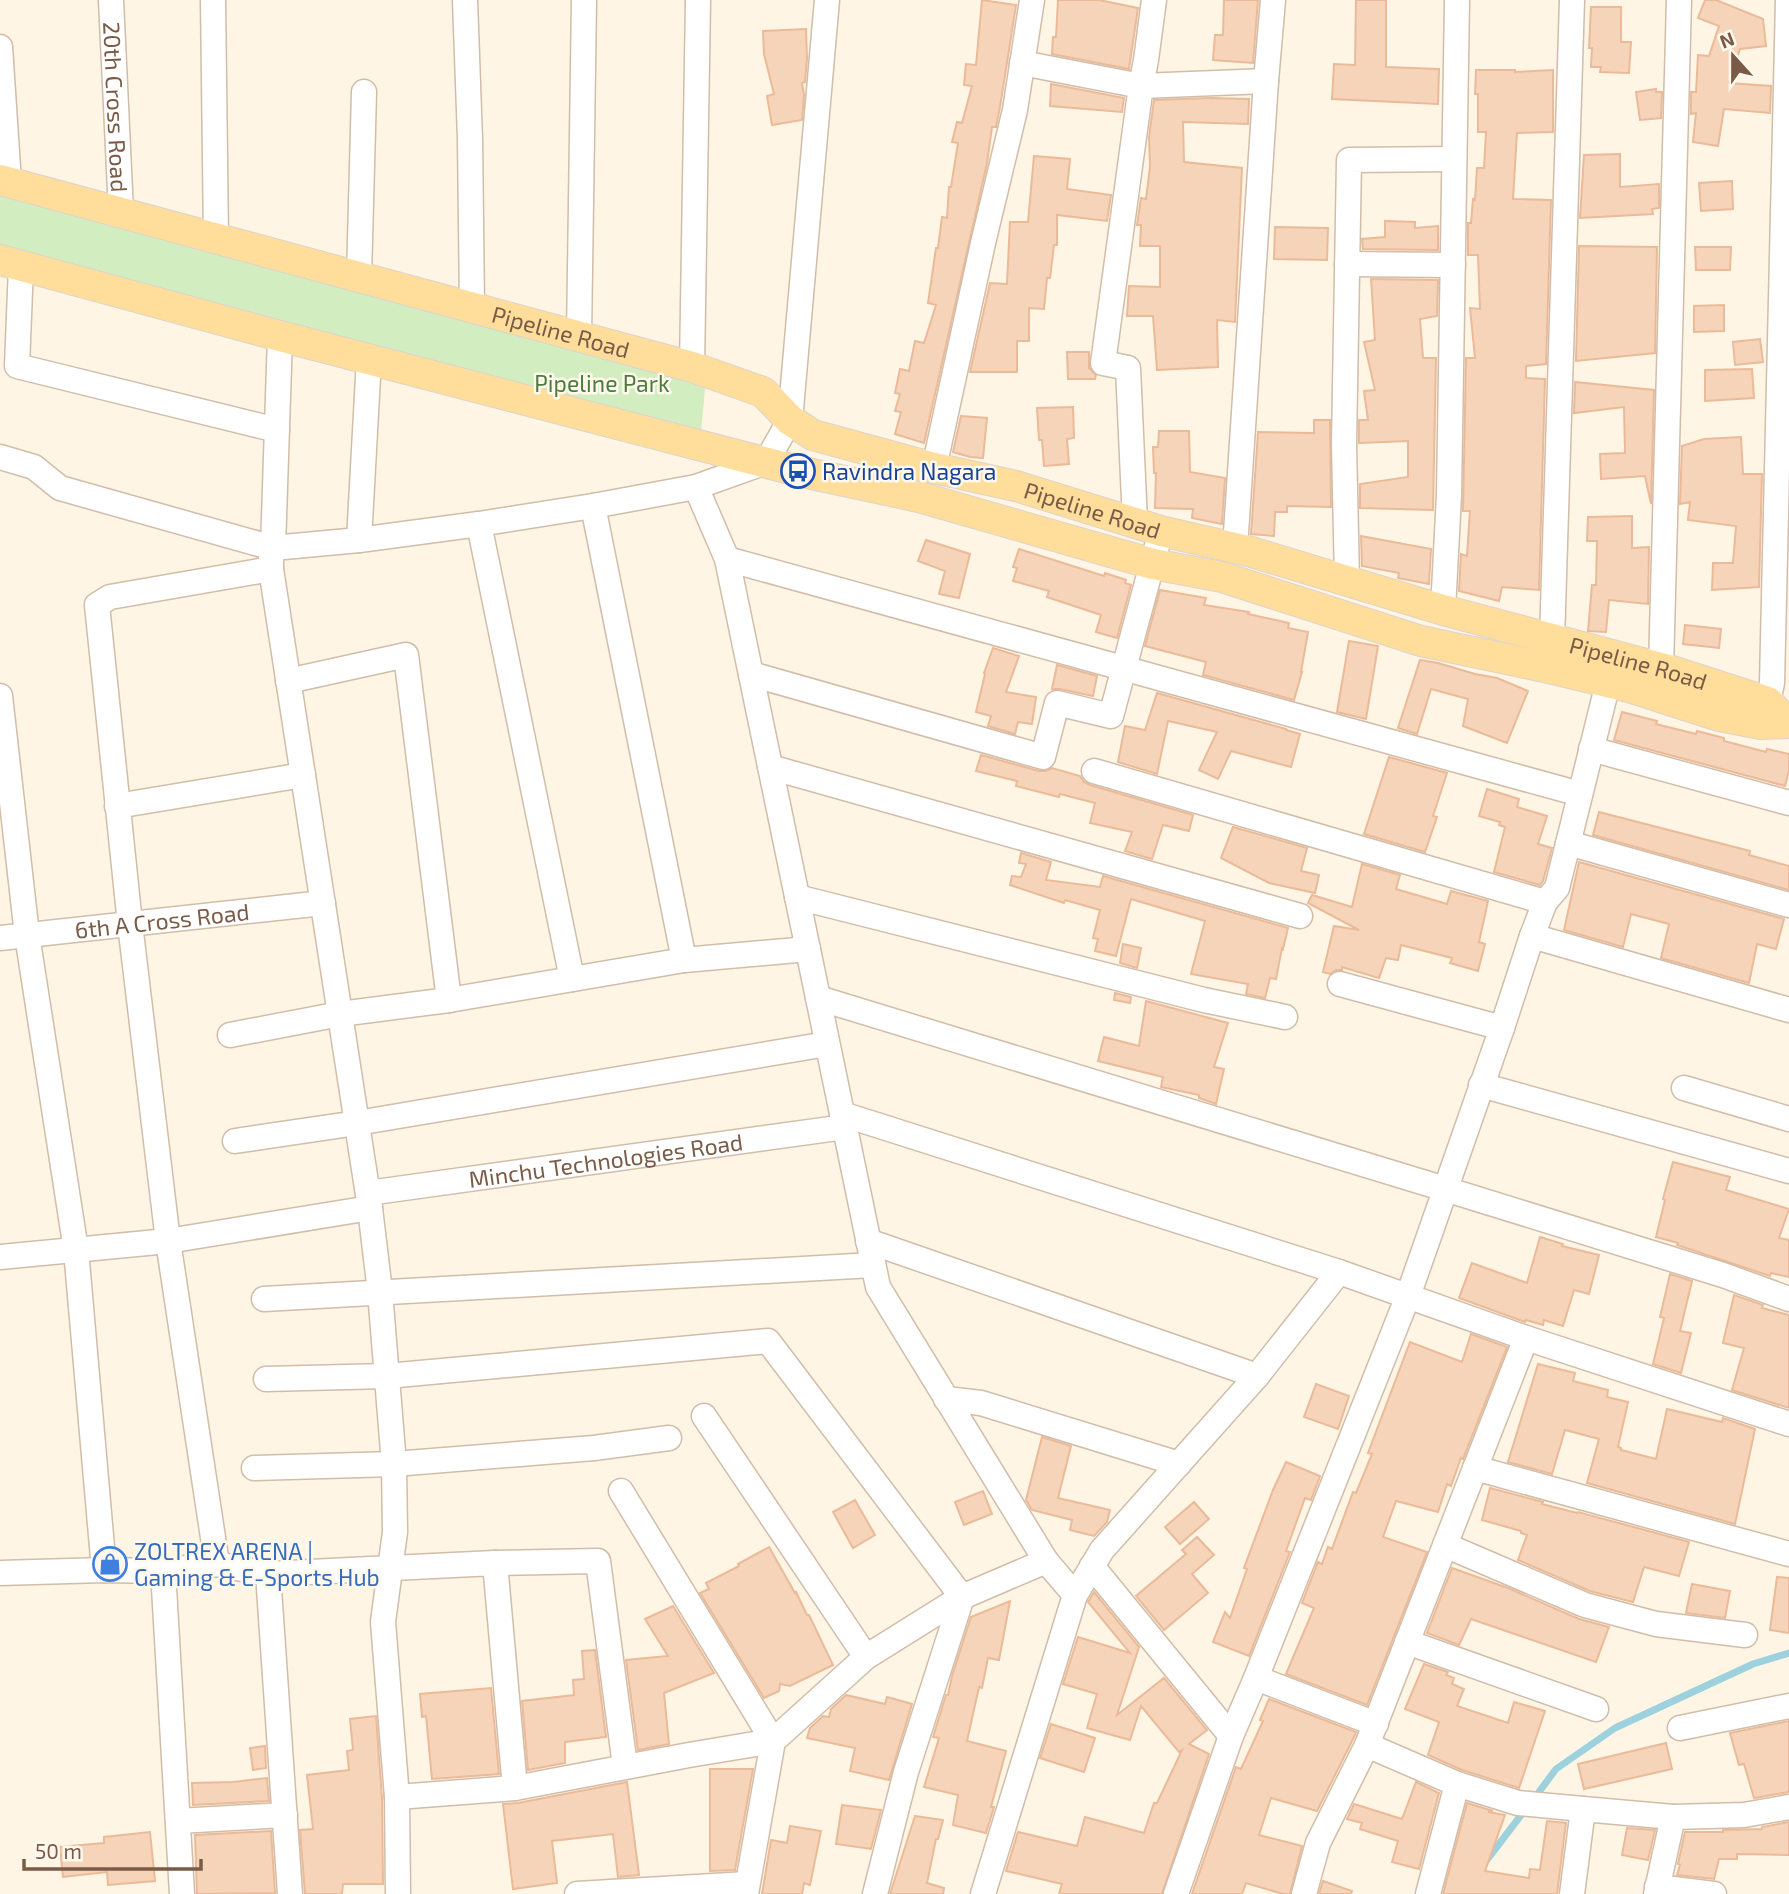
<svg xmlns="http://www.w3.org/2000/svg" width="1789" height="1894" font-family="'Exo 2',sans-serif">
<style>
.green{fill:#d2eec1}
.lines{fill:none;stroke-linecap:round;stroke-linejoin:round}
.stream{stroke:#9cd1dd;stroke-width:7}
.building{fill:#f6d4ba;stroke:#ebba98;stroke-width:2}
.minor-casing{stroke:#d1bda9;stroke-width:27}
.major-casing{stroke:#dcd4cf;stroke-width:32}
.minor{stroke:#fff;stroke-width:24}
.major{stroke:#ffdd9b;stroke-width:30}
.labels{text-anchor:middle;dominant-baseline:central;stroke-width:5;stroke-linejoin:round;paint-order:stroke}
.street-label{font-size:23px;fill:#7a5b47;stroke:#fff8ed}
.park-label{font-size:23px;fill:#4c7b3b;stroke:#fff8ed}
.transit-label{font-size:23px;fill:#164399;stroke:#fff8ed;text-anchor:start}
.shop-label{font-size:23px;fill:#366cbe;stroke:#fff8ed;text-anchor:start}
</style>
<rect width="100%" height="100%" fill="#fef5e5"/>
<!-- green -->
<path class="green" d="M0,188L706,378L700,442L0,252Z"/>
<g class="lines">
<!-- stream -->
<path class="stream" d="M1533,1800L1556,1769L1615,1728L1753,1664L1789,1653
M1486,1861L1525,1810"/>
</g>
<!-- building -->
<path class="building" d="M982,0L1016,5L1000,107L996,127H992L987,163L924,443L895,434L901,412L895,411L900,394L895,393L900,369L909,371L915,341L924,343L936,305L928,303L936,248H938L942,217L947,218L949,187H951L958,143L952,142L957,122L962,123L972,86L964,85L966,64L976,65Z
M1058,0H1099L1138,8L1129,69L1052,54L1053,37H1056Z
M1224,0H1258L1253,63L1213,60L1215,35H1223Z
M1356,0H1386V67L1439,69L1438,104L1332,99L1334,64L1355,65Z
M1705,0H1716L1763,19L1766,46L1740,49L1729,83L1771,86L1770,113L1724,109L1718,146L1693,142L1696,113L1691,114V92H1696L1698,55L1709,56L1719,26L1698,18Z
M1591,7H1621V42H1631L1629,73L1600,72L1601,67H1591L1592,48H1589Z
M806,29L807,59L805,82L802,83L804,95L802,120L772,125L767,96L774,94L764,54L763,31Z
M1476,70H1515V72L1553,70V132L1517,133L1513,199L1551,200L1546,364L1526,366V378L1545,379L1539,590L1502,587L1499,601L1459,591L1461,554L1467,556L1470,511H1463L1466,358H1475L1470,308L1480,309L1478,255H1468V223H1471L1473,199L1475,200L1477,168H1484L1486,132H1478V94H1475Z
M1051,84L1124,98L1122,112L1050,106Z
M1656,89V92H1662L1661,118L1640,120L1636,92Z
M1211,98L1249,99L1248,124L1183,122L1184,162L1242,168L1235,322L1217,320L1218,367L1157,370L1153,316H1127L1129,286L1160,287V246H1140L1141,225H1137L1141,198L1146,199L1150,167L1149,137L1154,100Z
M1620,154V187L1659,184V208L1652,209L1653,214L1580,218L1584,155Z
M1034,156L1070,159L1067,189L1111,195L1107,221L1057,215V245H1054L1050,278H1047L1044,309L1029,308V341H1017V372H970L990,283L1007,284L1010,222H1028Z
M1732,181L1733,209L1701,211L1699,183Z
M1385,221L1415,222V228L1438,226V250L1363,249L1362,239L1385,237Z
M1275,227L1328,228L1327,260L1274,259Z
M1579,246L1657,247L1655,353L1576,361Z
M1695,247H1731L1730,270H1696Z
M1371,279L1438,280L1437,316L1420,319L1423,358H1436L1433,510L1360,508V484L1408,477V441L1359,443V420H1368L1364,391L1375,390L1364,342L1375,340Z
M1724,305V331L1694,332V306Z
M1760,339L1763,362L1735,365L1733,342Z
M1067,352H1089V368L1096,375L1095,379H1068Z
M1752,369L1754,398L1705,401V370Z
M1575,382L1654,390L1651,504L1645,476L1601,479L1600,454L1625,453L1624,407L1574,413Z
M1073,407L1074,438L1067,439L1069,464L1044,466L1042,440H1039L1037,408Z
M961,416L987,418L983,458L970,457L953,452Z
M1314,420H1330L1331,507L1287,506V512H1275L1274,536L1251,534L1258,432L1314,433Z
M1159,431H1189L1190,472L1225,478L1222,524L1192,518L1193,509L1155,508L1156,473H1154L1153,447H1158Z
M1741,437L1743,474H1762L1759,587L1712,590L1713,563H1733L1736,526L1688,520L1690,502L1680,504L1682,446L1704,439Z
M1632,516V548L1649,547L1648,604L1609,600L1606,632L1588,631L1592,585H1596L1597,541H1587L1588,517Z
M1361,536L1431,549L1429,584L1398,578L1399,573L1362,566Z
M926,540L970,554L959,598L939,594L945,571L918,561Z
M1019,549L1104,576L1105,573L1126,580L1125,583L1131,585L1117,638L1096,632L1101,615L1047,597L1049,591L1013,581L1017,568L1013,567Z
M1160,590L1206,598L1204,605L1249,612L1248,614L1289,623L1288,628L1308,632L1301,672H1302L1294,700L1203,675L1206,662L1145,646Z
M1685,625L1721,629L1719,648L1683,644Z
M1349,641L1378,646L1366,719L1337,712Z
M993,648L1019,656L1006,692L1036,697L1032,724L1018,722L1015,734L988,726L991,716L976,712L985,674L984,673Z
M1420,660L1438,663L1475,674L1497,678L1528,691L1507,743L1463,726L1468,699L1431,689L1417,734L1398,728Z
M1057,665L1097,676L1093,696L1060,689H1052Z
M1157,693L1286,729V730L1300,734L1291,767L1231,751L1218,779L1199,770L1217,732L1168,721L1157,774L1118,762L1125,726L1145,730Z
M1622,712L1657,721L1656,724L1696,734L1697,731L1724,738V741L1766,752L1767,749L1789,754V770L1785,786L1614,740Z
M981,755L1039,771H1046L1052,768L1080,776L1084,782L1090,785L1193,815L1189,831L1163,825L1152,859L1125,851L1132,832L1090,823L1095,803L1060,794L1059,797L1016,786L1017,781L976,771Z
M1389,757L1447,773L1433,816L1437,817L1425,852L1364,834Z
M1487,789L1519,799L1517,807L1547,816L1538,844L1552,848L1543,881L1540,885L1494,872L1505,827L1499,825L1500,822L1479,816Z
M1599,812L1750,851L1749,855L1789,866V890L1593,835Z
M1233,827L1307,848L1301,871L1319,875L1315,893L1269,883L1221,858Z
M1021,853L1051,862L1046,880L1100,887L1103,876L1288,928L1283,949L1282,948L1276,979L1270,978L1265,998L1246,994L1248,984L1191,974L1205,921L1131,899L1116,956L1095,951L1098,939L1093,938L1100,910L1065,900L1064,903L1010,885L1012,876L1021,877L1026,864L1019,863Z
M1579,862L1784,919L1776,949L1757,944L1749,983L1661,958L1669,924L1631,914L1623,947L1564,930Z
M1362,864L1400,875L1396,889L1447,904L1451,891L1488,901L1479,942L1485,944L1478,971L1450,963L1452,958L1401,945L1398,960L1386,958L1379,978L1342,967V970H1336L1330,974L1323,972L1334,926L1359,930L1308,903L1312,895L1352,907Z
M1123,944L1141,948L1137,968L1120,963Z
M1115,993L1131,997L1130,1003L1114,1000Z
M1146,1001L1228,1023L1214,1067L1224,1069L1216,1104L1199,1098V1095L1161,1087L1163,1077L1098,1061L1104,1037L1139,1046Z
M1673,1162L1730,1177L1726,1190L1789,1209L1779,1238L1789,1240V1277L1771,1273L1770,1276L1677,1245L1678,1243L1656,1237L1665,1200L1663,1199Z
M1540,1237L1563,1244L1562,1246L1599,1255L1589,1294L1574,1290L1563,1326L1544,1320L1543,1325L1526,1320L1525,1322L1459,1298L1472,1263L1527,1283Z
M1670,1274L1692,1281L1680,1331L1691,1333L1681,1373L1653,1364L1664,1318L1660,1317Z
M1734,1295L1763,1305L1762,1308L1789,1315V1408L1732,1390L1744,1348L1723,1343Z
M1471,1334L1507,1347L1463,1459L1461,1458L1451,1486L1447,1484L1438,1512L1396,1501L1383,1537L1427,1552L1367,1705L1286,1674L1314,1608L1302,1603L1318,1562L1322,1564L1328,1547L1332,1549L1353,1492L1356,1493L1372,1454L1368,1453L1410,1342L1462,1362Z
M1538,1364L1575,1373L1573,1381L1608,1390L1607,1397L1628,1402L1618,1447L1621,1448V1450L1656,1459L1667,1409L1722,1422L1723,1418L1755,1429L1735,1524L1587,1483L1599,1439L1565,1430L1552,1474L1508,1462Z
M1316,1384L1349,1396L1338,1429L1304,1417Z
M1042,1437L1071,1446L1058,1498L1110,1510L1107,1522L1094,1536L1070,1530L1072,1520L1032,1510L1026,1500Z
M1286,1462L1320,1476L1311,1500L1305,1498L1286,1551L1290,1552L1249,1656L1213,1642L1225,1612L1230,1618L1247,1569L1244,1568L1273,1490Z
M1490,1488L1543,1502L1542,1504L1577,1513L1578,1512L1689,1542L1679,1576L1644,1567L1633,1602L1590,1591L1518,1560L1527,1535L1521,1533V1531L1482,1520Z
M983,1491L992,1514L964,1525L955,1502Z
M855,1500L875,1535L853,1548L833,1512Z
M1194,1502L1209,1519L1180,1544L1165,1527Z
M1197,1537L1214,1555L1192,1574L1208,1593L1164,1630L1136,1596L1186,1554L1182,1550Z
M769,1547L795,1593L796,1592L807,1615H809L833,1665L790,1686L780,1684L779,1691L764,1698L700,1593L709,1589L706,1583L739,1566L738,1564Z
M1452,1568L1508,1588L1579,1619L1609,1627L1596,1662L1471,1619L1459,1645L1427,1633Z
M1777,1577L1789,1578V1633L1770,1630Z
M1692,1584L1730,1591L1725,1618L1686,1613Z
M1094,1592L1139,1647L1117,1715L1164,1678L1207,1730L1189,1744L1209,1754L1162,1894H1059L1062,1884L1006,1871L1018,1832L1077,1846L1085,1817L1144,1833L1154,1803H1157L1182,1750L1179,1752L1141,1706L1130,1740L1087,1728L1097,1694L1063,1684L1078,1637L1130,1653L1088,1602Z
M1010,1601L999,1660L988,1658L982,1688L979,1687L967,1741L1006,1751L991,1807H994L986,1833L953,1825L958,1795L924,1787L939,1738L933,1737L946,1695H948L952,1676L971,1617Z
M673,1606L714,1673L664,1693L669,1744L638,1750L626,1660L668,1656L645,1619Z
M595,1650L606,1737L565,1742V1763L528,1770L522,1701L574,1695L573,1680L584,1679L582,1651Z
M1424,1664L1448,1672L1446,1675L1454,1678L1452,1684L1464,1689L1457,1706L1508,1723L1514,1702L1545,1711L1519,1788L1462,1770L1428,1755L1439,1722L1405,1709Z
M491,1688L499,1774L432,1779L426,1716L422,1717L420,1694Z
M846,1695L885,1704L887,1697L912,1704L889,1780L850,1771L855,1748L807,1738L810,1728L823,1716L829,1717L831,1709Z
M1269,1699L1356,1732L1353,1739L1317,1811L1271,1798L1259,1835L1302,1846L1290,1894H1283L1246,1883L1242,1894H1192L1236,1767L1241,1769L1263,1721L1260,1720Z
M376,1716L382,1798L383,1884H343L342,1894H305L300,1830L313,1829L307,1775L349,1770L347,1751L353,1750L350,1719Z
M1789,1721V1792L1754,1798L1744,1764L1739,1765L1730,1733Z
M1051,1724L1095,1738L1084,1772L1040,1758Z
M1666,1743L1672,1769L1584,1789L1578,1764Z
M265,1746L266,1768L253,1770L250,1748Z
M710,1769H753L735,1870L710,1871Z
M267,1778L269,1801L193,1805L192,1783L233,1782Z
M627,1782L639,1875L618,1877L613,1834L552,1841L557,1883L513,1889L503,1804L518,1803Z
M1416,1782L1439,1793L1419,1869L1392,1862L1398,1841L1360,1829L1362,1823L1347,1819L1354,1804L1402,1819Z
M1467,1803L1493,1811L1488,1812L1505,1815L1485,1871L1529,1878L1530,1869L1540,1870L1547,1821L1566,1823L1557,1894H1443Z
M842,1805L881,1810L871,1849L836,1844Z
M915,1816L943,1820L938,1839H936L927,1883L944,1888L943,1894H890Z
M1789,1822V1855L1737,1854V1859H1719L1714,1879L1677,1875L1680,1865L1678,1864L1685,1832H1723V1830L1762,1829V1827Z
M790,1826L821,1831L810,1885L804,1883L802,1894H762L771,1840L787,1843Z
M1627,1828L1655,1830L1648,1860L1622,1855Z
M271,1831L275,1893L197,1894L195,1835Z
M150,1832L155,1881L108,1885L107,1872L63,1877L60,1847L104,1843V1837Z
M1323,1881L1352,1891L1351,1894H1319Z"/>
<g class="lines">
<!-- minor casing -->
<g class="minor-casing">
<g id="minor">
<path id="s1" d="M111,0L121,212"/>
<path d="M213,0L216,238"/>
<path d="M465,0L470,139L472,307"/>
<path d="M0,47L9,182"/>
<path d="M1022,63L1141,86L1146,60L1154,0"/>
<path d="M1347,264L1453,265"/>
<path d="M21,266L17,366L277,430"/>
<path d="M359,277L364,92"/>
<path d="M579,337L584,0"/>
<path d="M692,367L698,0"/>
<path d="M0,457L34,467L60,488L273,548L280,336"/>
<path d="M934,468L983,243L1015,110L1032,0"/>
<path d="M696,487L727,559L878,1287L1046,1561L1075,1595L1102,1550L1257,1376L1339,1272L1526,1338L1789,1424"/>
<path d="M593,506L684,960"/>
<path d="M1135,522L1128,368L1103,363L1141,86L1266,81"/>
<path d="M479,524L572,979"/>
<path d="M359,540L369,359"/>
<path d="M1235,548L1266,81L1273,0"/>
<path d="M727,559L1580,794"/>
<path d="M1347,580L1344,444L1349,160L1454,159"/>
<path d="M1443,610L1449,495L1457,0"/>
<path d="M1552,640L1572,0"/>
<path d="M1661,668L1679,0"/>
<path d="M751,674L1043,757L1057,703L1111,716L1161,531"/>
<path d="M288,681L406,655L449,1000"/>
<path d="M0,696L27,935L76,1250L104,1570"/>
<path d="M1761,719L1768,702L1772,683L1788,0"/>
<path d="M1591,749L1789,803"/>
<path d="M770,767L1300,916"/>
<path d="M1094,771L1545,902"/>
<path d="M117,806L303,775"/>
<path d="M1568,843L1789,905"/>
<path d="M797,897L1204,1000L1285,1017"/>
<path d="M1532,936L1789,1010"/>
<path id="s2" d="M0,938L323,903"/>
<path d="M1340,984L1502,1028"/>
<path d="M818,998L1445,1189L1723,1275L1789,1299"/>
<path d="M230,1035L340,1014L449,1000L684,960L808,949"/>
<path d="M1481,1085L1789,1171"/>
<path d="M1684,1088L1789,1119"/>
<path d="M842,1114L1339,1272"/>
<path d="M235,1141L357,1123L827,1044"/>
<path id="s3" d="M368,1193L845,1127"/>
<path d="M868,1241L1257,1376"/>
<path d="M0,1257L168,1241L370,1208"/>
<path d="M264,1299L873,1265"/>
<path d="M266,1379L387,1376L768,1341L962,1597L1046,1561"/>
<path d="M946,1399L981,1403L1179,1464"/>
<path d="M704,1416L866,1657"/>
<path d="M254,1468L394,1464L594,1448L669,1438"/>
<path d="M1475,1468L1789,1554"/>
<path d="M1445,1545L1585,1605L1656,1624L1745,1635"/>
<path d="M495,1563L598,1561L625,1766"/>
<path d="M217,1564L168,1241L130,924L97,605L110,597L271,569"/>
<path d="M1092,1566L1231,1736"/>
<path d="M163,1571L182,1894"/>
<path d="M0,1573L104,1570L163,1571L217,1564L268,1574L495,1563L515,1788"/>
<path d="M268,1574L290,1894"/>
<path d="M1407,1642L1596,1709"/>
<path d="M1256,1678L1376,1724"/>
<path d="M1680,1728L1789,1706"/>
<path d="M1367,1745L1457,1784L1518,1803L1583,1809"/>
<path d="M397,1797L515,1788L689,1755L773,1741L621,1491"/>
<path d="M178,1821L285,1815"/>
<path d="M1657,1887L1714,1894"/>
<path d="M398,1894L397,1797L383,1622L395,1532L394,1464L380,1292L370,1208L271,569V555L273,548L359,540L479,524L593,506L696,487L766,462L790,420L827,0"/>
<path d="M577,1894L747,1884"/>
<path d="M746,1894L773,1741L866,1657L962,1597"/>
<path d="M875,1894L906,1772L962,1597"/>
<path d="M983,1894L1075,1595"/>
<path d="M1176,1894L1231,1736L1256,1678L1408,1296L1502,1028L1532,936L1545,902L1557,888L1608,683"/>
<path d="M1304,1894L1318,1843L1367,1745L1526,1338"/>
<path d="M1428,1894L1457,1784"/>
<path d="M1572,1894L1583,1809L1673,1817L1744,1815L1789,1807"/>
<path d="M1656,1894L1673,1817"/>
</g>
</g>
<!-- major casing -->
<g class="major-casing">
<g id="major">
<path id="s4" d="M0,180L692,367L763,392L790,420L813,435L934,468L1016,486L1161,531L1248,551L1443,610L1672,671L1768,702L1786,722"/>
<path d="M0,260L280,336L798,471L919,497L1153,564L1222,577L1421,641L1540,666L1632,688L1719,716L1761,724L1789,723"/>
</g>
</g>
<!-- minor -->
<use href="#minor" class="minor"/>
<!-- major -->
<use href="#major" class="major"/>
</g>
<!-- icons -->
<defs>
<g id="bus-ring" transform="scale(1.75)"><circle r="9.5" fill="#fff8ed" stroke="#1a4fb4" stroke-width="1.5"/><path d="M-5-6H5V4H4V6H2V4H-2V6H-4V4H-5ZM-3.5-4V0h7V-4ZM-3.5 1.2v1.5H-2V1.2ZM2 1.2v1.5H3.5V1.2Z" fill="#1a4fb4"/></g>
<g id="shop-ring" transform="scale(1.75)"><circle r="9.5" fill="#fff8ed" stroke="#3f7fe0" stroke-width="1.5"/><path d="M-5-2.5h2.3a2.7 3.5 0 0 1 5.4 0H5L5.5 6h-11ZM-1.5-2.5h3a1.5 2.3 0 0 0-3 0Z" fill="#3f7fe0"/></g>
</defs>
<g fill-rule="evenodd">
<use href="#bus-ring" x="798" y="471"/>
<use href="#shop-ring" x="110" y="1564"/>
</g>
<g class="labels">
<!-- street labels -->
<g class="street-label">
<text stroke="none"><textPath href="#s1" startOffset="107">20th Cross Road</textPath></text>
<text stroke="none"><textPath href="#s4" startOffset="581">Pipeline Road</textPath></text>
<text stroke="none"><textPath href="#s4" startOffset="1148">Pipeline Road</textPath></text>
<text stroke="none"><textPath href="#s4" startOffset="1715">Pipeline Road</textPath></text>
<text stroke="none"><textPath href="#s2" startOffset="163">6th A Cross Road</textPath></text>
<text stroke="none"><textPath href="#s3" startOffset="240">Minchu Technologies Road</textPath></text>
</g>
<!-- park labels -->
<g class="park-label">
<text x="602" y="383">Pipeline Park</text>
</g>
<!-- transit labels -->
<g class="transit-label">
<text x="822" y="471">Ravindra Nagara</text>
</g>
<!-- shop labels -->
<g class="shop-label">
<text x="134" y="1551">ZOLTREX ARENA |<tspan x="134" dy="26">Gaming &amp; E-Sports Hub</tspan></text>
</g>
</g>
<!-- north arrow -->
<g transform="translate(1733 56) rotate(339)" stroke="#fff8ed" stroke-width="5" paint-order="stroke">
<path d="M0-5L12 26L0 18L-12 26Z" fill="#7a5b47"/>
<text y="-10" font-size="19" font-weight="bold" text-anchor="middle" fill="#7a5b47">N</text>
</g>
<!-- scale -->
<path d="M24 1859v10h177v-10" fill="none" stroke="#7a5b47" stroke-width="3.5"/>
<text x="35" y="1859" font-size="21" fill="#7a5b47" stroke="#fff8ed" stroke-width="5" paint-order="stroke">50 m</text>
</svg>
